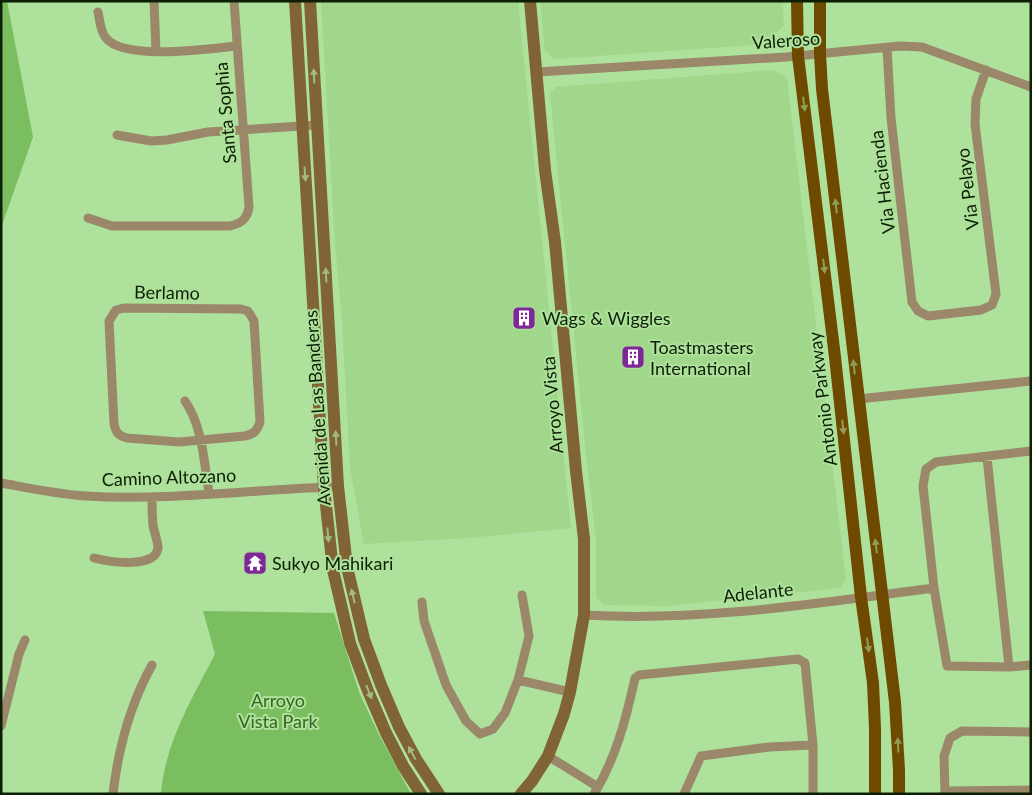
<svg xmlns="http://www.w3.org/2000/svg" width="1032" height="795" font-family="Lato,sans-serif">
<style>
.built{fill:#a0d78b}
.green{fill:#7bbe60}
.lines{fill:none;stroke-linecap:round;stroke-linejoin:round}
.minor{stroke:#9b876a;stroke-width:9}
.secondary{stroke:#816436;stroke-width:12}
.primary{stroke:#6e4a00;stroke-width:12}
.oneway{fill:#a0bc7d}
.oneway2{fill:#919d55}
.labels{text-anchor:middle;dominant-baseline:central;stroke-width:4;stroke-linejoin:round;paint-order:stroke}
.street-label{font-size:18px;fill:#0d2005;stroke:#aee19b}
.poi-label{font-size:18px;fill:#0d2005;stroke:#aee19b;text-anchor:start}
.park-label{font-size:18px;fill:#366521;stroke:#aee19b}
</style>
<rect width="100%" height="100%" fill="#aee19b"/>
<!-- built -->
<path class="built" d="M321,1H518L571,528L468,538L364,544L350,468L342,321L335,244Z
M540,1H782L784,25L766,44L555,59L545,51Z
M775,70L787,78L846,580L840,588L667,606L604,605L596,597V540L587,464L550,93L556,87Z"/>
<!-- green -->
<path class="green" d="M1,1H7L33,137L1,228Z
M203,611L334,613L359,692L378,733L411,794H161C165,742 192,699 215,654Z"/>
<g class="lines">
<!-- minor -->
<path class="minor" d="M154,1L156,52
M98,12C100,21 100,31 106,38C124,61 209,49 236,46
M887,48L891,118L912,302L918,311L928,316L981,310L992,305L996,294L975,124L976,99L986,70
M537,72L786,57L900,46L922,47L1031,87
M117,135L151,141L167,140L208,132L317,125
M88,218L112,226H230C242,223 247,219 249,207L234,1
M124,308L241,309L248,311L254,321L260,422C257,431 254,434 245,436L179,442L127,438C119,436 116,433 114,424L109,321L116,310Z
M858,399L1031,381
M185,401C203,427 204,463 209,493
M1031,451L936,462L926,469L923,486L934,588L947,666L1009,667L1031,665
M987,457L1009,667
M1,483C29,488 57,494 85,496C166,501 248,490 330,487
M94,558C109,562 155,569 158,548C158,541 154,532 153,525C152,516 152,506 152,497
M422,602L424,621L446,685L466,721L480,734L493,729L505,713L518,680L529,636L522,595
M584,615C701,622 818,603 934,588
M518,680L570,692
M1,726L19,654L25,640
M548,756L598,787
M945,791L1031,790
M113,794C118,750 131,703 152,665
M594,794C616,758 626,719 635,678L639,675L798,659L805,663L813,745V794
M684,794L701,756L769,747L813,745
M945,794L944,756L950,738L962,731L1031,732"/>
<!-- secondary -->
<path class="secondary" d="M295,1L324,487L333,570L350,643L368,691L386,733L403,766L421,794
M310,1L338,486L347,567L364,639L381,685L399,727L416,759L439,794
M521,794L532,781L548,756L564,714L570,692L584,615V539L576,471L555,242L545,170L530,1"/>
<!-- primary -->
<path class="primary" d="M797,1L798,56L835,357L861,597L873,683L875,728V794
M820,1V54L822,89L895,702L899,770V794"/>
</g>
<!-- one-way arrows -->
<defs><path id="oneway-solid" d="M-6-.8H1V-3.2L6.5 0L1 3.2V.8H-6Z" transform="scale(1.25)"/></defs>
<g class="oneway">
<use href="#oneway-solid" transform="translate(314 76) rotate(-93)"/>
<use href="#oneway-solid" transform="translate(305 174) rotate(86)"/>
<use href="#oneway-solid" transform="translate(326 275) rotate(-93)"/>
<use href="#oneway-solid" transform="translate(336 438) rotate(-93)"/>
<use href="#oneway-solid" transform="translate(328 535) rotate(85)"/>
<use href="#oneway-solid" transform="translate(353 596) rotate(-103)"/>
<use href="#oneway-solid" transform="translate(369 692) rotate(68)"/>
<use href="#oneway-solid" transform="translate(412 753) rotate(-118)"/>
</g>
<g class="oneway2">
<use href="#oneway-solid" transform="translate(804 104) rotate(83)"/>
<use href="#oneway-solid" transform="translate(836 206) rotate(-96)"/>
<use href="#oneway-solid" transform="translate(824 266) rotate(83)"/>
<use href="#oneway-solid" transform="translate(854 367) rotate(-96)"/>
<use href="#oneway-solid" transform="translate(843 427) rotate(84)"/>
<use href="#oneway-solid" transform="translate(876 546) rotate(-97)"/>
<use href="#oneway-solid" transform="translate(868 645) rotate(82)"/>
<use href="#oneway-solid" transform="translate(898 745) rotate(-93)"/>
</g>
<!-- icons -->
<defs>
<g id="building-square" transform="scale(1.25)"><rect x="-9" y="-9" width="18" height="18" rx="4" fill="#7e2897" stroke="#aee19b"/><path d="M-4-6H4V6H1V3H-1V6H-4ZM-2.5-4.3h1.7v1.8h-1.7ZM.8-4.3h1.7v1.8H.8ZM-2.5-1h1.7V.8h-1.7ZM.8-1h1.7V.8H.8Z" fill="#fff"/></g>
<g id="temple-square" transform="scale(1.25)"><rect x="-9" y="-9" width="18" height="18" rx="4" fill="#7e2897" stroke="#aee19b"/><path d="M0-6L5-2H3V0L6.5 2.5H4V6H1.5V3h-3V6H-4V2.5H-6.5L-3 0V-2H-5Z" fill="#fff"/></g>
</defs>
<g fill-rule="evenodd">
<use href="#building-square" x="524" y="318"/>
<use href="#building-square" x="633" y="357"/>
<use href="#temple-square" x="255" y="563"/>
</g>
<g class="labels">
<!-- street labels -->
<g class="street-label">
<text transform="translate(786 40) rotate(-4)">Valeroso</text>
<text transform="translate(225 113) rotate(-95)">Santa Sophia</text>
<text transform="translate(882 182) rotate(-97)">Via Hacienda</text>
<text transform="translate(967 189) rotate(-97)">Via Pelayo</text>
<text transform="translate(167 292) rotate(1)">Berlamo</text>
<text transform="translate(822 399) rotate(-97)">Antonio Parkway</text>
<text transform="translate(552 405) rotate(-95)">Arroyo Vista</text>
<text transform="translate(317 408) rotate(-94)">Avenida de Las Banderas</text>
<text transform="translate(169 477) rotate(-2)">Camino Altozano</text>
<text transform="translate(758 592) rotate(-6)">Adelante</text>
</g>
<!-- poi labels -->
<g class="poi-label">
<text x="542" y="318">Wags &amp; Wiggles</text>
<text x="650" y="347">Toastmasters<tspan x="650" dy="21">International</tspan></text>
<text x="272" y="563">Sukyo Mahikari</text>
</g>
<!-- park labels -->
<g class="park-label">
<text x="278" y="700">Arroyo<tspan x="278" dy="21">Vista Park</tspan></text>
</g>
</g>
<!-- border -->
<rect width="1032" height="795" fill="none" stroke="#0d2005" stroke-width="5"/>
</svg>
